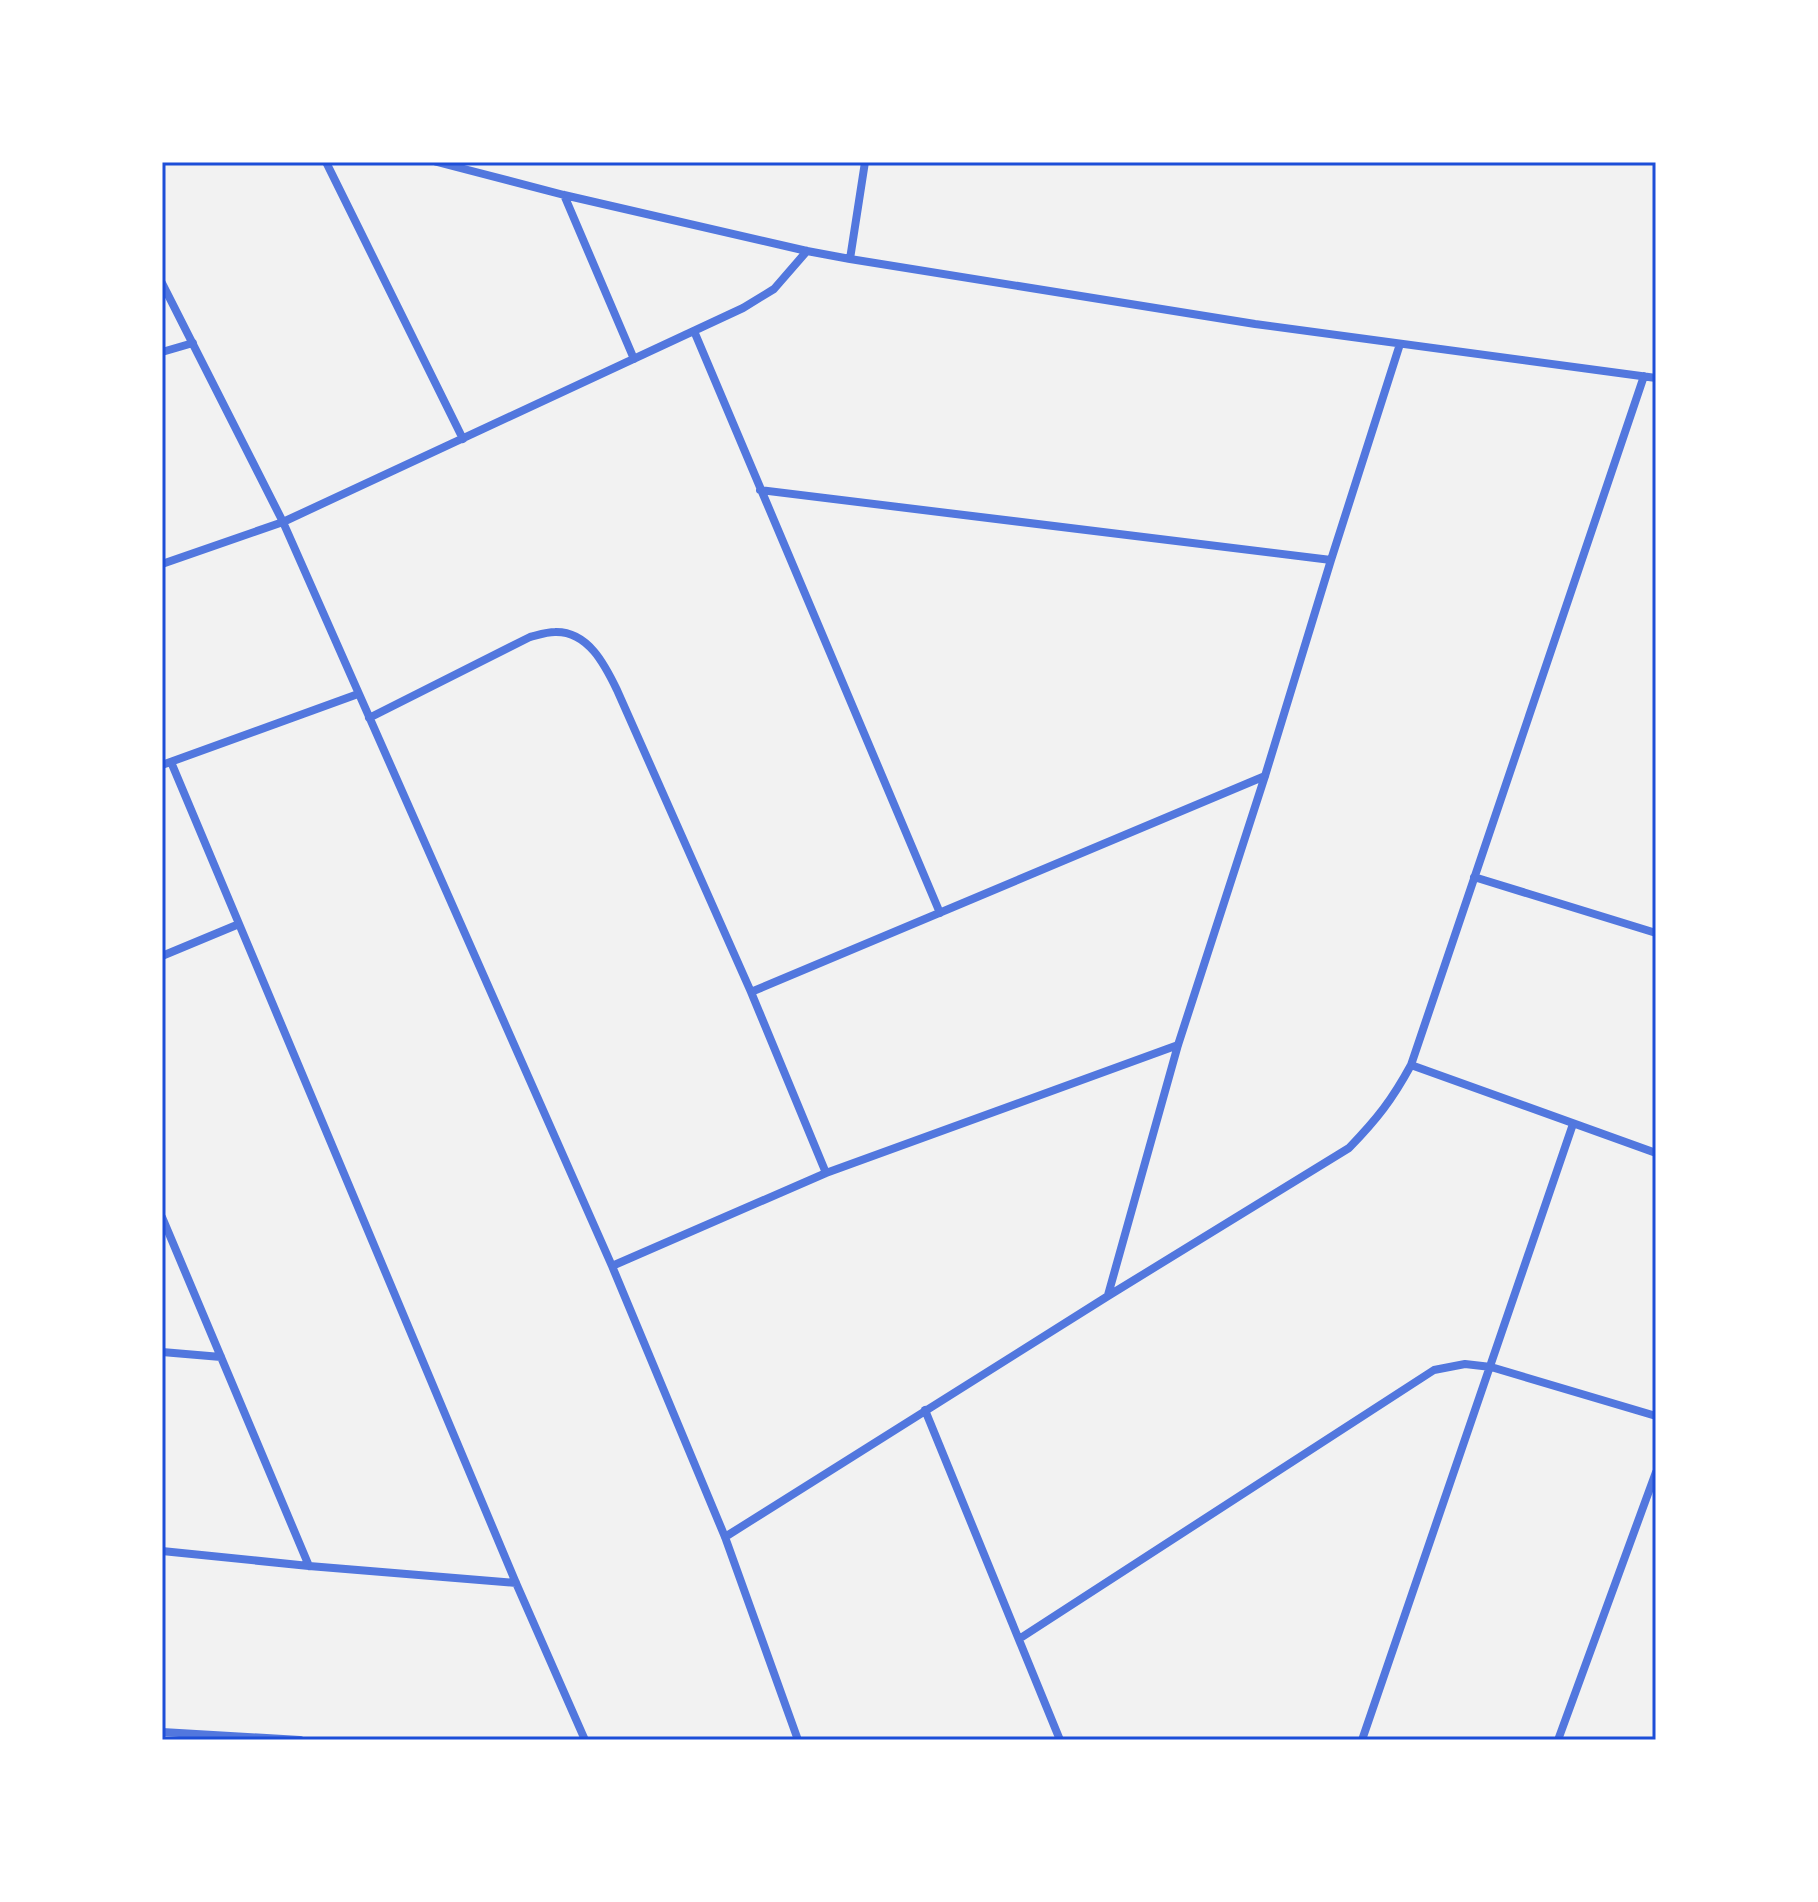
<svg xmlns="http://www.w3.org/2000/svg" width="1818" height="1902" font-family="'Work Sans',sans-serif">
<style>
.lines{fill:none;stroke-linecap:round;stroke-linejoin:round}
.minor{stroke:#5277de;stroke-width:8}
.neatline{fill:none;stroke:#1d4ed8;stroke-width:3}
</style>
<rect width="100%" height="100%" fill="#f2f2f2"/>
<g class="lines">
<!-- minor -->
<path class="minor" d="M326,162L463,439
M437,162L564,195L807,251L850,259L1255,324L1656,378
M564,195L634,359
M850,259L865,162
M162,283L283,522L612,1266L725,1537L798,1740
M694,331L940,913
M162,352L193,343
M760,490L1331,560
M162,564L283,522L743,308L774,289L807,251
M369,718L530,637C538,635 547,632 555,632C588,631 605,665 617,690L751,992L826,1173
M171,762L516,1583L585,1740
M162,765L358,694
M1474,877L1656,933
M162,956L239,924
M751,992L1265,776
M1411,1065L1656,1153
M162,1217L309,1566
M612,1266L826,1173L1178,1045
M1108,1295L1178,1045L1265,776L1331,560L1400,344
M162,1352L221,1357
M925,1410L1060,1740
M725,1537L1108,1296L1349,1148C1377,1119 1392,1100 1411,1065L1644,376
M162,1551L309,1566L516,1583
M1019,1639L1434,1370L1465,1364L1491,1367L1656,1416
M162,1732L300,1740
M1362,1740L1573,1124
M1558,1740L1656,1472"/>
</g>
<!-- border -->
<rect width="1818" height="1902" fill="none" stroke="#ffffff" stroke-width="328"/>
<rect x="164" y="164" width="1490" height="1574" class="neatline"/>
</svg>
